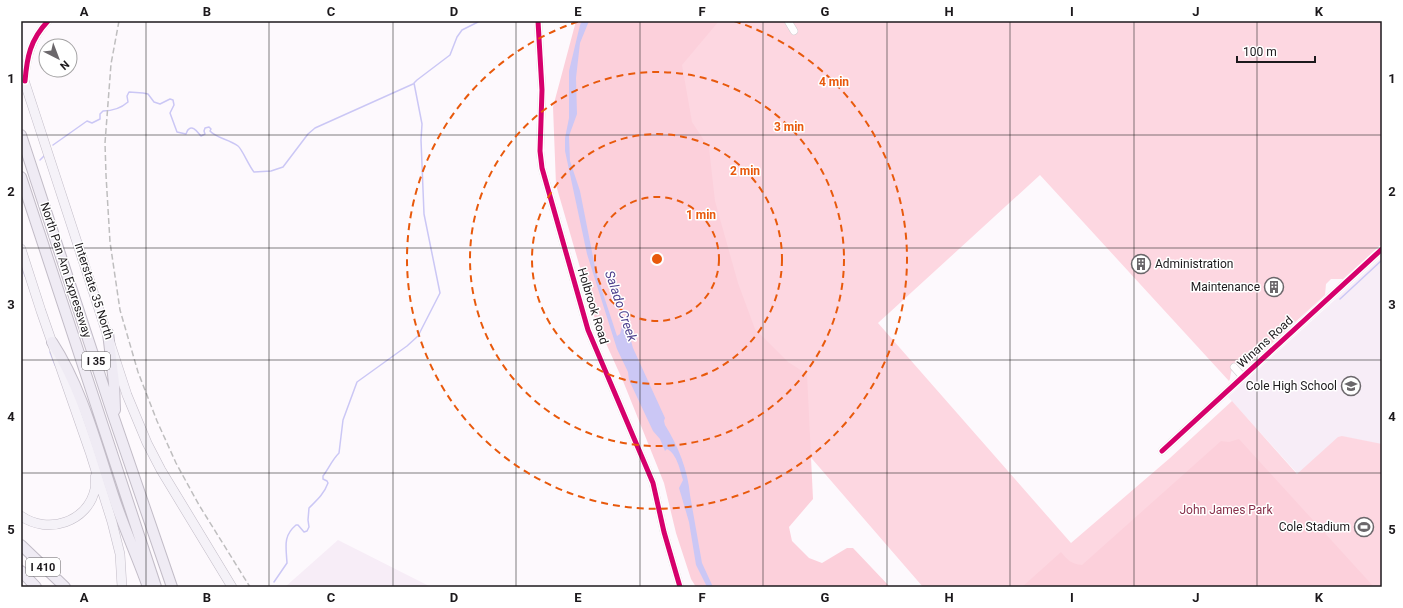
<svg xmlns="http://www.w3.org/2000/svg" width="1403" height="608" font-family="Roboto,sans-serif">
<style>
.built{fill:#f7edf7}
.green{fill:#fdd7e1}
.forest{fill:#fcd0db}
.water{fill:#cbc7f5}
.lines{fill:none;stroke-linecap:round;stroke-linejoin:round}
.stream{stroke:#cbc7f5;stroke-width:1.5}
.minor-casing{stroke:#cecbce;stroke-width:8}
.major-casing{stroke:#c2bcc7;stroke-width:10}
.highway-casing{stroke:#c2bcc7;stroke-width:12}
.minor{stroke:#fffeff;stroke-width:7}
.major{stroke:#f5f2f8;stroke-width:9}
.highway{stroke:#efebf4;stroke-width:10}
.rail{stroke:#bfbebf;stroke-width:1.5;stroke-dasharray:6 3;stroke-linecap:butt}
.cycleway-casing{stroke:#fff;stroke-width:8}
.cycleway{stroke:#d6006c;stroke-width:5}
.grid{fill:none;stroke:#1c191c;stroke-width:1;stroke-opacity:0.55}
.ring{fill:none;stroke:#e8590c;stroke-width:2;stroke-dasharray:7 5}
.labels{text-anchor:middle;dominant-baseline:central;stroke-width:3;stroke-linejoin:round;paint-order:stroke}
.shield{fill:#fff;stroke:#605e60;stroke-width:1}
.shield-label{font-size:11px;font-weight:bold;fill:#1c191c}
.poi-label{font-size:12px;fill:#1c191c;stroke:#fff;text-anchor:end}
.street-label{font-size:12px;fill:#1c191c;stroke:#fff}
.park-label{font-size:12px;fill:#88304b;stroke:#fff}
.water-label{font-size:13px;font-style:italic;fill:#4e418e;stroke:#fff}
.centre{fill:#e8590c;stroke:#fff;stroke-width:2}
.ring-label{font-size:12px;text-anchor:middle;font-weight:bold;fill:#e8590c;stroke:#fff;stroke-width:3;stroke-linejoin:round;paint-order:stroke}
.neatline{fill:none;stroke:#1c191c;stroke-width:1.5}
.grid-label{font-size:13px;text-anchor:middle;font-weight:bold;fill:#1c191c}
</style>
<rect width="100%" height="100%" fill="#fdf9fd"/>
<!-- built -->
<path class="built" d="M1382,257V567L1228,397Z
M338,540L431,587H432H285Z"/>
<!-- green -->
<path class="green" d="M589,21H1382V244L1343,279H1331L1326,284L1325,295L1248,365L1237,364C1231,369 1231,372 1230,379L1229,381L1040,175L878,323L1071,543L1170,458L1232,401L1297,474L1338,437L1342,436L1382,444V587H923L580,191Z"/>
<!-- forest -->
<path class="forest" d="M576,21H719L682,65L692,122L709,148L715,201L738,283L755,329L788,362L807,374L813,499L789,527L792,541L809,558L822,563L847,548H853L890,587H696L691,579L676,533L664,483L623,381L595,319L556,185L553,107Z
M1239,439L1374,587H1022L1061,552C1067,560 1072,564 1082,565L1221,441L1229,442Z"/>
<!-- water -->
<path class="water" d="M582,21H589L580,43L576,78L577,114L569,136L570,161L580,191L596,272L617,336L620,334L623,322L626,323L633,348L665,418L664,421L665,425C678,446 688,470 690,495L702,563L713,587H707L696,565L689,522L679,488L683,480C680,470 677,454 667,449L665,451L660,439L653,431L629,380L628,372L617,349L587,254L565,151V138L569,118V71L580,25Z"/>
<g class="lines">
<!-- stream -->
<path class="stream" d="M53,145L87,121L92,123L100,119V114L103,111C113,111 120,109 128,102L127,96L129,92L143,93L148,94L154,102L160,104L170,99L173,100L174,105L170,113L177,132L186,134C187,132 187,130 189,129C193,125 198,133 201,136L205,134L204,131L205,128L209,127L211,129L210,131C216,138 229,139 238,146C242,149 249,166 254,172L271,171L283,167L308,134L315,128L413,84
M40,160L45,155
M21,264L25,276
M1340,299L1382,260
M50,352L55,365
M274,582L287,563C286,546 283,536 296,525H298L304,532L307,531L309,527L308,520L309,508C317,500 324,494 328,483L327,481L323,479V476C329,468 332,460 339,453L343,420L357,382L407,346L418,336L440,293L424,214L421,140L422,124L414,83L417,80L450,55L457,37L462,30L478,22"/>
<!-- minor casing -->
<g class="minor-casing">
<path id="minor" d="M538,21L542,90L540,151L542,168L588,330L653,483L664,532L680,587
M788,21L794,31
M25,79C27,56 32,38 48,21
M1234,367L1242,376
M1162,451L1382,249"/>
</g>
<!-- major casing -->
<g class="major-casing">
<path id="major" d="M21,71L127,395L147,443L161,470L232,587
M21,249L41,311L90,452L112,522L120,554L122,587
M21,516C48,535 88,522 95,489C96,485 95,481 95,477"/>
</g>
<!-- highway casing -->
<g class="highway-casing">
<path id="highway" d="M21,135L113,415L172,587
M21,177L156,587
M108,333L114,383L115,410
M52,342C82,388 96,444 113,495C123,526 137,556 148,587
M21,545L65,587
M21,571L36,587"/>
</g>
<!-- minor -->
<use href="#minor" class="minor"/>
<!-- major -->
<use href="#major" class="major"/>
<!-- highway -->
<use href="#highway" class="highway"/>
<!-- rail -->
<path class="rail" d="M119,21L111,64L105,143L106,175L110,242L120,310L138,372L157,421L176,463L199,505L250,587"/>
<!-- cycleway casing -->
<g class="cycleway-casing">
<path id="cycleway" d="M538,21L542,90L540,151L542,168L588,330L653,483L664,532L680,587
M25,81C27,57 30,40 48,21
M1162,451L1382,249"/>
</g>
<!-- cycleway -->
<use href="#cycleway" class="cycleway"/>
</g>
<!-- grid -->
<path class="grid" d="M146,21V587M269,21V587M393,21V587M516,21V587M640,21V587M763,21V587M887,21V587M1010,21V587M1134,21V587M1257,21V587M21,135H1382M21,248H1382M21,360H1382M21,473H1382"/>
<!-- distance rings -->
<g class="ring">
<circle cx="657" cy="259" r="62"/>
<circle cx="657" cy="259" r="125"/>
<circle cx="657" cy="259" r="187"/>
<path d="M734 21A250 250 0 1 1 580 21"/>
</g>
<!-- icons -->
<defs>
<g id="building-ring" transform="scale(1)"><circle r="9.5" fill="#fff" stroke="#6b676b" stroke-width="1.5"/><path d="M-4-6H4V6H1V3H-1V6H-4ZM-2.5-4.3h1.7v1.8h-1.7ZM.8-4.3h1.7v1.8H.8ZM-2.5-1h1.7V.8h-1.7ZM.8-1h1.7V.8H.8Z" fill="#6b676b"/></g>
<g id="school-ring" transform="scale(1)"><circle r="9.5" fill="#fff" stroke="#6b676b" stroke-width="1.5"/><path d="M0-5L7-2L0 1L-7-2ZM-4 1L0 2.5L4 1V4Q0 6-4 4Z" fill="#6b676b"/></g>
<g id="stadium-ring" transform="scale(1)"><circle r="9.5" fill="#fff" stroke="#6b676b" stroke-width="1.5"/><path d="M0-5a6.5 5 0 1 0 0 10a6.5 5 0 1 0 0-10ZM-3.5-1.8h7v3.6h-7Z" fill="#6b676b"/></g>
</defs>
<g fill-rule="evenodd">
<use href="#building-ring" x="1141" y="264"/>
<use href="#building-ring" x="1274" y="287"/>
<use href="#school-ring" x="1351" y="386"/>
<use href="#stadium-ring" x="1364" y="527"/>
</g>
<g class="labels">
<!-- shield labels -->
<g class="shield">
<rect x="82" y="352" width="28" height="18" rx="3"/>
<rect x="26" y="558" width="34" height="18" rx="3"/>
</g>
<g class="shield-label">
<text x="96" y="361">I 35</text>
<text x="43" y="567">I 410</text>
</g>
<!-- poi labels -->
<g class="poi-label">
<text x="1155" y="264" text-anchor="start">Administration</text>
<text x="1260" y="287">Maintenance</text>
<text x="1337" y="386">Cole High School</text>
<text x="1350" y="527">Cole Stadium</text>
</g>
<!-- street labels -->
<g class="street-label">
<text transform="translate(66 270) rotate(72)">North Pan Am Expressway</text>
<text transform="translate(94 291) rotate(72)">Interstate 35 North</text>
<text transform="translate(593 306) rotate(73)">Holbrook Road</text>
<text transform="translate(1265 342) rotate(-42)">Winans Road</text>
</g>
<!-- park labels -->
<g class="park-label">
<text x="1226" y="510">John James Park</text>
</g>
<!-- water labels -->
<g class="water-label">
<text transform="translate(621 306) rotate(71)">Salado Creek</text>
</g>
</g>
<circle cx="657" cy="259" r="6" class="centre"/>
<g class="ring-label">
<text x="834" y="86">4 min</text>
<text x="789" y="131">3 min</text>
<text x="745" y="175">2 min</text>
<text x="701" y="219">1 min</text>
</g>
<!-- border -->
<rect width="1403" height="608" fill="none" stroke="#ffffff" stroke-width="44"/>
<!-- north arrow -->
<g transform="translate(58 58) rotate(138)"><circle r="19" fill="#ffffff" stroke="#a4a3a4"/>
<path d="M0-3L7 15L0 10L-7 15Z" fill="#6b676b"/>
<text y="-6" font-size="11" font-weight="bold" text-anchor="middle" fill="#1c191c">N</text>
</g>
<!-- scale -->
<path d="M1237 56v6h78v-6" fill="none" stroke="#1c191c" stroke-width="2"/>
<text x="1243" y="56" font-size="12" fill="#1c191c" stroke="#ffffff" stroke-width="3" paint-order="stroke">100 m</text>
<rect x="22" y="22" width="1359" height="564" class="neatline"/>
<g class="grid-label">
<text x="84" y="16">A</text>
<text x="207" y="16">B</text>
<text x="331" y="16">C</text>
<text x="454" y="16">D</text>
<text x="578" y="16">E</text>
<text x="702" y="16">F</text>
<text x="825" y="16">G</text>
<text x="949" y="16">H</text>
<text x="1072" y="16">I</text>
<text x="1196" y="16">J</text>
<text x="1319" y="16">K</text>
<text x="11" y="83">1</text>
<text x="1392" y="83">1</text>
<text x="11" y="196">2</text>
<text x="1392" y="196">2</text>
<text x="11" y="309">3</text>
<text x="1392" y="309">3</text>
<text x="11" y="421">4</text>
<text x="1392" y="421">4</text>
<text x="11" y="534">5</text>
<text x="1392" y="534">5</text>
<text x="84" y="602">A</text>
<text x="207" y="602">B</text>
<text x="331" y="602">C</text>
<text x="454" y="602">D</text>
<text x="578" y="602">E</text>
<text x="702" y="602">F</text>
<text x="825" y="602">G</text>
<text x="949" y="602">H</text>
<text x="1072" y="602">I</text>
<text x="1196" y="602">J</text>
<text x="1319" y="602">K</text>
</g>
</svg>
